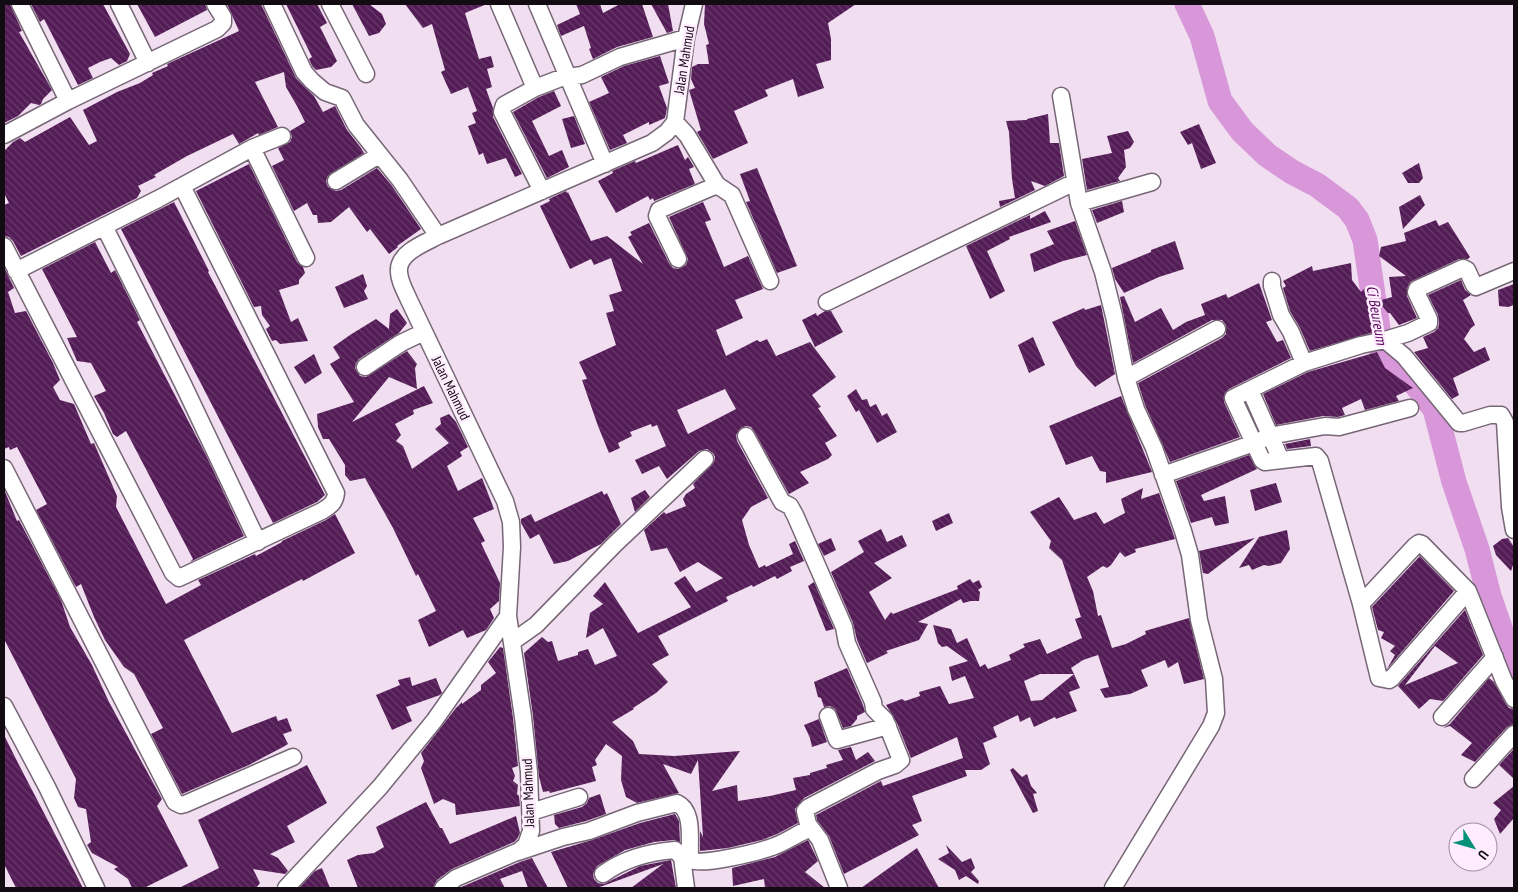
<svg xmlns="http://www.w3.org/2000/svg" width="1518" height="892" font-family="'PT Sans Narrow',sans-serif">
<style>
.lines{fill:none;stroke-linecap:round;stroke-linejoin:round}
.river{stroke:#d897d8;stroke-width:25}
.building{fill:url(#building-back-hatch);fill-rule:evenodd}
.minor-casing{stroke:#766676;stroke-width:19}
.minor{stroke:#fff;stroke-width:16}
.labels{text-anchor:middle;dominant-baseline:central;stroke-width:5;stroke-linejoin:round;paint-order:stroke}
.street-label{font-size:14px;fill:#120c12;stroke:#ffecfe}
.water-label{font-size:15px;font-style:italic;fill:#5b0b5e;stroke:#ffecfe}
</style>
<defs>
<pattern id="building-back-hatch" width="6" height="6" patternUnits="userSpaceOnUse" patternTransform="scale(1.25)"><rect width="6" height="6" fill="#541c56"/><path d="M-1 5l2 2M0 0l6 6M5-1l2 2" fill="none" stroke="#683b6a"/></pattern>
</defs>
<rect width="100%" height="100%" fill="#f1def1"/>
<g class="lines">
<!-- river -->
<path class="river" d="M1187,4L1202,36L1220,101L1242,131L1267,155L1292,172L1317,185L1348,208L1357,220L1365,240L1381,349L1391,364L1414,382L1435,409L1454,482L1477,549L1489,596L1514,668"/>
</g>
<!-- building -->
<path class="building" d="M4,4H10L22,31L19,32L52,90L43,99L41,104L39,105L31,103L18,116L4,123Z
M31,4H103L130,54L127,61L119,65L111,58L100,62L88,68L93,78L78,85L44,19L40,22Z
M137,4H205L207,10L155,37Z
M227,4H261L296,78L314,96L323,112L335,106L347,130L361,148L364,153L328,176L326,181L328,187L336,191L341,190L377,168L392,186L421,229L397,246L398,247L389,254L370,229L367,232L349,207L331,222L318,223L317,215H313L307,203L294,211L272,166L284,160L278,148L290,142L292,137L290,131L305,122L297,106L286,87L284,72L255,82L278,127L259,135L258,133L239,144L233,134L187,156L154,175L156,177L138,186L141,191L137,198L21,256L13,241L9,237L4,236V205L9,203L4,193V151L13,142L20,138L25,142L70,117L89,145L97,141L83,110L117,92L140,83L153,75L152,73L168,66L167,64L239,31Z
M286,4H317L327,23L320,27L337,61L331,67L316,70L312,66L309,59L312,57Z
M352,4H369L382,14L386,24L379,33L369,36Z
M405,4H487L465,13L479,59L491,56L494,67L487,69L492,87L486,89L493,108V117L522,174L515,177L506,158L487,164L483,153L479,155L468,126L476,123L472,113L477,111L468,87L451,94L441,72L445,70L432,24L423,28Z
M576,4H600L603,13L620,4H642L653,37L617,47L593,59L589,49L591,48L584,26L561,36L557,25L580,14Z
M651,4H668L673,31L667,33Z
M705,4H856L828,23L831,39V60L816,64L824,88L798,97L793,79L765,90L768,96L734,111L748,143L713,159L697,132L701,130L689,90L695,88L691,79L692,67L698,64H709L706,45L709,44L704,24Z
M660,56L669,83L659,86L667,108L665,118L649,125V122L623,135L627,143L610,150L589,102L609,93L601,77L624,66Z
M554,91L561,106L532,121L549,156L562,150L569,167L547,178L513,112L539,97Z
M1048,114L1050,143H1059L1064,176L1045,186L1031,181L1035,190L1000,207L999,201L1015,198L1012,179L1009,132L1006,121L1027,120V119Z
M574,116L585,144L571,148L562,119Z
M1199,124L1216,163L1201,169L1192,143L1188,145L1180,132Z
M1128,131L1134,142L1130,148L1124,150L1126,167L1118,178L1120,181L1087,190L1082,159L1112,153L1107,136Z
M678,145L685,160L688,157L694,167L689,169L695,184L654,201L653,198L650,200L648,196L616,213L598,181L613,173L612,171L635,161L636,163Z
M1419,163L1423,178L1419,183H1408L1402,173Z
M249,164L297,262L303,267L305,273L299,280V284L279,290L291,322L298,318L308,341L280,344L276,340L272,341L266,329L270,326L262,315L261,306L254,307L196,191Z
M757,168L797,266L777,273L746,202L750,201L740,174Z
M566,191L567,193L568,192L591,241L607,236L643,264L628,237L632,235L630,232L649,223L669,263L673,268L678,269L686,265L688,259L669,217L703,202L711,220L705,222L724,267L748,256L763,289L735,300L743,318L716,330L726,356L757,340L760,342L767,339L776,356L810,342L836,377L812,395L821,407L818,408L837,436L825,443L832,455L828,459L800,472L809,483L789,494L754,431L751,427L746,426L741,428L736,435L737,441L768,498L751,507L742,520L749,545L759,568L765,565L766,567L793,554L789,544L795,541L804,561L790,567L792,571L777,579L775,576L753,587L752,585L726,597L728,601L658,636L669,655L652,664L668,682L656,693L633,708L634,709L612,722L633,741L639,754L674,756L740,751L712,791L737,785L738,801L770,796L796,790L793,778L810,775V773L827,768L826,765L843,760L838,750L851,747L856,760L868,752L875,761L804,798L795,809L798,823L777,834L762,840L728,848L700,851V831L703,837L698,760L691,774L663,764L679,793L637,803L626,797L621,780L622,756L606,744L595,760L597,765L592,767L596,781L550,793L549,791L543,792L539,777L533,716L524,653L542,637L548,642L552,641L558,661L578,655V652L588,649L595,665L617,656L603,628L586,638L590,613L603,604L593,596L605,582L638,633L691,607L674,583L685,576L696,592L723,578L698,562L680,572L667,548L651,551L644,530L664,512L666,514L686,506L683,499L686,494L695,488L693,484L714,462L715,457L713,453L707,449L699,451L667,479L659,466L642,474L635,460L666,446L657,425L652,427L651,424L630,432L632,436L618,443L620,448L609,453L598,426L582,380L587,379L579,362L616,345L606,313L614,311L609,295L622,291L611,258L594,265L591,259L570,269L540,206L550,201L549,199ZM725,389L736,409L688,434L677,410Z
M1420,195L1425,205L1403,229L1399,207Z
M1122,201L1124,212L1097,223L1092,210Z
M174,202L209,271L208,272L325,495L317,502L273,523L121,229Z
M1045,211L1051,222L1009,237L1010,239L987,251L1005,291L990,299L966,246L1030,215V219Z
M1436,220L1439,226L1448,222L1470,257L1468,259H1459L1410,282L1407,289V296L1417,318L1399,325L1390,313H1388L1378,301L1392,297L1389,277L1406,276L1379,256L1381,247L1406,241L1404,233Z
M1075,221L1087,255L1063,261L1034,272L1030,254L1054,244L1047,231Z
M1175,241L1184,269L1159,277L1124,293L1115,279L1112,268L1151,252V250Z
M95,242L111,273L115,270L140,320L137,322L206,455L244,536L190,562L193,559L126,431L117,437L113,434L104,413L94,396L106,391L91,363L77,361L67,338L77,337L42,269Z
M1351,263L1352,280L1361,292L1365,288L1374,332L1310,351L1300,328L1290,311L1283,288L1286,286L1283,281L1312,266L1313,271Z
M4,267L14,288L8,292L15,313L26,311L53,363L60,380L53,387L60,400L74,404L91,444L94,443L117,496L116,507L166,604L201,585L198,580L255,554L256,556L282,542V541L326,520L335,514L355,553L303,581L302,579L184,640L232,733L276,716L278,721L287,718L292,731L283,734L288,744L283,747L249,765L182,794L151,734L163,728L155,713L134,674L124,667L105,640L94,617L81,584L76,587L36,510L47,504L17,447L10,450L9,447L4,449Z
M363,274L367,286L364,291L368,299L344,308L335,287Z
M1461,280L1465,290L1471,295L1463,300L1475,325L1471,328L1464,339L1474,352L1485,347L1490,360L1453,378L1459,395L1452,399L1414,352L1428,348L1423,337L1434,332L1438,328L1439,324L1438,315L1428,295Z
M1259,283L1272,320L1266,322L1277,342L1283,340L1291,358L1229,389L1225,393L1224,402L1240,437L1170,462L1145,405L1138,383L1222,338L1226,334V325L1222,320H1212L1133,363L1120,297L1124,296L1135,322L1161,308L1173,330L1186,322L1205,315L1201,304L1226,294L1228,298Z
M1514,284V305L1508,307L1499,306L1498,290Z
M1101,305L1115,374L1095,387L1076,366L1052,322L1084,308L1085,310Z
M397,309L407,323L399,333L359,359L356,363L355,368L360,376L366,377L407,351L417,364L415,368L417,389L389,377L352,422L424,386L433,403L413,410L414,414L395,424L401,435L396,441L403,446L412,469L449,443L435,429L441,424L440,418L449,414L456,422L468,447L460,452L462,456L447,466L458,491L482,478L494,509L473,518L485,541L481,543L500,583L499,601L490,609L494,618L486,630L467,638L463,630L429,647L418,620L436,611L418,574L416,576L393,528L365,478L350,481L345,475V465L329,439H323L318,427L317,414L354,402L330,364L340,358L333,347L350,335L376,319L389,329L390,314Z
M825,311H831L843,332L815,347L802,320L816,313L817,316Z
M1033,337L1045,365L1029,373L1018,345Z
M1377,352L1385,368L1413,388L1396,396L1399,401L1365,410L1361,399L1342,408L1345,415L1338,417L1323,416L1276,425L1263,394L1308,372Z
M314,354L322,373L305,384L294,367Z
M856,389L862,400L867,399L870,407L876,404L882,416L887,413L897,432L877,443L859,410L856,412L847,396Z
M1121,396L1152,472L1106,483V472L1100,471L1092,456L1066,465L1049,426Z
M1310,439L1311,446L1287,449L1285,444Z
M1249,455L1257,469L1201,495L1204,501L1225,496L1229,523L1215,526L1212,517L1191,523L1176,481Z
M1276,483L1282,502L1255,511L1250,490Z
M1143,488L1141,499L1159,493L1175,539L1135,549L1136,552L1125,557L1120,552L1111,565L1107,568L1103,566L1087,577L1093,591L1098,616L1101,615L1112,648L1126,644L1146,634L1145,631L1189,618L1204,679L1184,684L1178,662L1168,668L1165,660L1141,670L1148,686L1130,694L1105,698L1100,689L1109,687L1098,655L1083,660L1071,668L1074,674H1040L1024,681L1031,701L1042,700L1074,674L1080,688L1069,692L1077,711L1056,719L1055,717L1034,727L1030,717L1020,722L1018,715L993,727L997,737L983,743L990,764L981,770H965L967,776L912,796L922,821L912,825L919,835L844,874L829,836L817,820L816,815L881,781L883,786L963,758L957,737L911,758L897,723L886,705L902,699L905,701L920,696L919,692L940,686L949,704L974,698L965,676L952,681L949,667L968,661L947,646L942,647L938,643L933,625L951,629L957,643L967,638L980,667L985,664L988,669L1011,660L1009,655L1025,647L1023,644L1040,639L1047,654L1082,638L1075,619L1081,617L1062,560L1049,548L1051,541L1030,512L1059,497L1074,520L1096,512L1104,524L1125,513L1121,499Z
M4,489L17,521L19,520L61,600L70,627L92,665L109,702L162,799L157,806L188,866L144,888H132L128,879L114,869L118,867L92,853L87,845L91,842L86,809L78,807L74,798L76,779L4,639Z
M645,490L650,497L635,512L631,498Z
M602,491L604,495L607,493L621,524L601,544L568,561L554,564L539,534L530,539L521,523V519L531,514L535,522Z
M949,513L953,523L936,531L932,521Z
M881,529L887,542L902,535L907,546L874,563L892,578L869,592L885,620L891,612L893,614L958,589L957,586L970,579L973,583L979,580L982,587L978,590L980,592L979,601H971L963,603L961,599L918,622L928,624L919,640L886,651L888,653L867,663L857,640L853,623L831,572L864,552L858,541Z
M1287,530L1290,549L1281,563L1269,566L1264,565L1252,570L1249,565L1239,568L1259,537Z
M831,538L836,550L824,556L818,544Z
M1255,538L1208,574L1203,573L1199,551Z
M1508,538L1514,547V562L1511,571L1496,555L1493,546L1502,539Z
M1420,556L1454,591L1387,669L1395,655L1390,651L1395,646L1381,638L1384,632L1378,630L1372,607Z
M814,582L834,629L826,631L808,586Z
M1465,610L1483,655L1443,701L1430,699L1419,709L1398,686ZM1435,646L1458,663L1405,685Z
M500,647L503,648L513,718L518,766L512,768L515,776L513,781L518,785L517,794L519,796L520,806L456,815L455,804L443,799L434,804L421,768L424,761L421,753L456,708L462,702V704L481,690V685L496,673L488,662Z
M847,668L863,705L865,712L857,716V719L851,726L843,728L835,709L830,706L824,707L821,698L818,697L814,682Z
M410,677L412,686L436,678L442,693L440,695L406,707L412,721L392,730L376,695L400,685L398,680Z
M1489,678L1494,682L1506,704L1509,708L1514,709V724L1507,727L1475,762L1461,755L1472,743L1450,726L1443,728L1450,724Z
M819,719L827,742L812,747L810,738L804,725Z
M4,735L18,763L83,888H16L4,864Z
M1513,750L1514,751V779L1499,765Z
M307,765L327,803L287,826L295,842L270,854L278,858L288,871L285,874L253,869L260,883L256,888H179L219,868L198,820Z
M1013,768L1022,777L1027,774L1031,786L1037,793L1033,794L1038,811L1033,813L1010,770Z
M1514,786V818L1500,834L1494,819L1501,810L1493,803Z
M600,794L606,814L586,821L559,828L555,824L554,815L582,807L587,803L589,798Z
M426,802L440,828H442L450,844L516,816L520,833L517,839L514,842L452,869L437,880L433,888H358L347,860L358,855L374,853L384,847L376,827Z
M675,814L679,821L680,842L674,840L654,842L625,850L597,866L593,874L594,879L598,883L604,884L640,866L671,860L676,888H631L663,864L597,888H568L551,852L592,840L640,823Z
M808,840L818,861L805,872L825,888H765L764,879L733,886L732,868L775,857Z
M946,845L962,862L971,858L975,868L971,872L979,881L978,884L966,876L959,880L955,870L938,859L949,853Z
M917,848L939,888H861Z
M532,858L548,888H528L522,871L500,879L505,888H459L520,862Z
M322,868L330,888H299L315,871Z"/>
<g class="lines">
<!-- minor casing -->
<g class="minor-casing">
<path id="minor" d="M20,4L68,101
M119,4L148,63
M272,4L304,72L312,81L325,92L342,98L356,125L400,180L438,236
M330,4L366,74
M499,4L535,88
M537,4L605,164
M1061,96L1079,203L1103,272L1114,316L1126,378L1136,409L1154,448L1183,531L1190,555L1199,620L1214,679L1216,713L1211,726L1113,888
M675,122L687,135L717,185L732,195L770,281
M4,135L68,101L217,29L223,23V17L215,4
M252,148L306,258
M336,181L379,155
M542,191L502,112L504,105L535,88L561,78L582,75L620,57L686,38
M1079,203L1152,182
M104,226L182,382L258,542
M4,246L173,573L179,578L322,511C330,506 335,503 336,493L182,186
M678,259L657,216L659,210L717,185
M16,271L158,199L252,148L282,136
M1272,281V286L1281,315L1291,332L1304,363
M827,302L1075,182
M1385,340L1404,356L1459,423H1463L1490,415H1501L1505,422L1510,507L1514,530
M365,367L401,343L424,332
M1126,378L1217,329
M1250,390L1281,460
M1410,408L1339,427L1325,426L1270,436L1254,443L1262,460L1265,462L1316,456L1320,461L1361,604L1379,678L1389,680L1392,678L1468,591
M746,436L782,502L790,506L795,515L844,627L847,643L873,702L874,709L885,720L901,760L895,765L878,771L809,807L805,811L808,824L820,840L839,888
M4,468L175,802L181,805L185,804L293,757
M1163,475L1254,443L1233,398L1304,363L1361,345L1385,340L1408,333L1429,323V319L1416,292L1417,289L1463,268L1467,270L1474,285L1476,287L1514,271
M1361,604L1415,546L1419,543L1422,544L1468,591L1504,681L1514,699
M512,642L536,625L615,544L705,459
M4,706L47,787L96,888
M828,716L837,740L888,726
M1442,717L1495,657
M1473,779L1514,734
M531,812L579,797
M518,852L563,837L589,831L637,813L677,803C694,811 689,839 690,855L691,860C702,866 758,852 772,847C785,843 798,833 811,828
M603,874C625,858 649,852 675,850L682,857L686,888
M286,888L380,787L434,721L508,616
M443,888L456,878L519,851L526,845L531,831L529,772L523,717L508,616L512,547L511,522L505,501L409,300C405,291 398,279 399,269C400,252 425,243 438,236L652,143L667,132L675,122L686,38L694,4"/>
</g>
<!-- minor -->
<use href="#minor" class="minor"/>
</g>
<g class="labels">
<!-- street labels -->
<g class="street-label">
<text transform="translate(684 60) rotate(-81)">Jalan Mahmud</text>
<text transform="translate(451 388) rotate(64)">Jalan Mahmud</text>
<text transform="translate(528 793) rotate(-92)">Jalan Mahmud</text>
</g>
<!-- water labels -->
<g class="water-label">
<text transform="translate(1377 315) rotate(80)">Ci Beureum</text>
</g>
</g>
<!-- border -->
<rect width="1518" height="892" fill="none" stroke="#120c12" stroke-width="10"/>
<!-- north arrow -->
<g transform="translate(1473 847) rotate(127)"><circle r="24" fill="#ffecfe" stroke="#a092a0"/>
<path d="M0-4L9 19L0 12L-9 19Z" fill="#059079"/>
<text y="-8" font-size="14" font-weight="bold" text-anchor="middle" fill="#120c12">U</text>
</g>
</svg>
